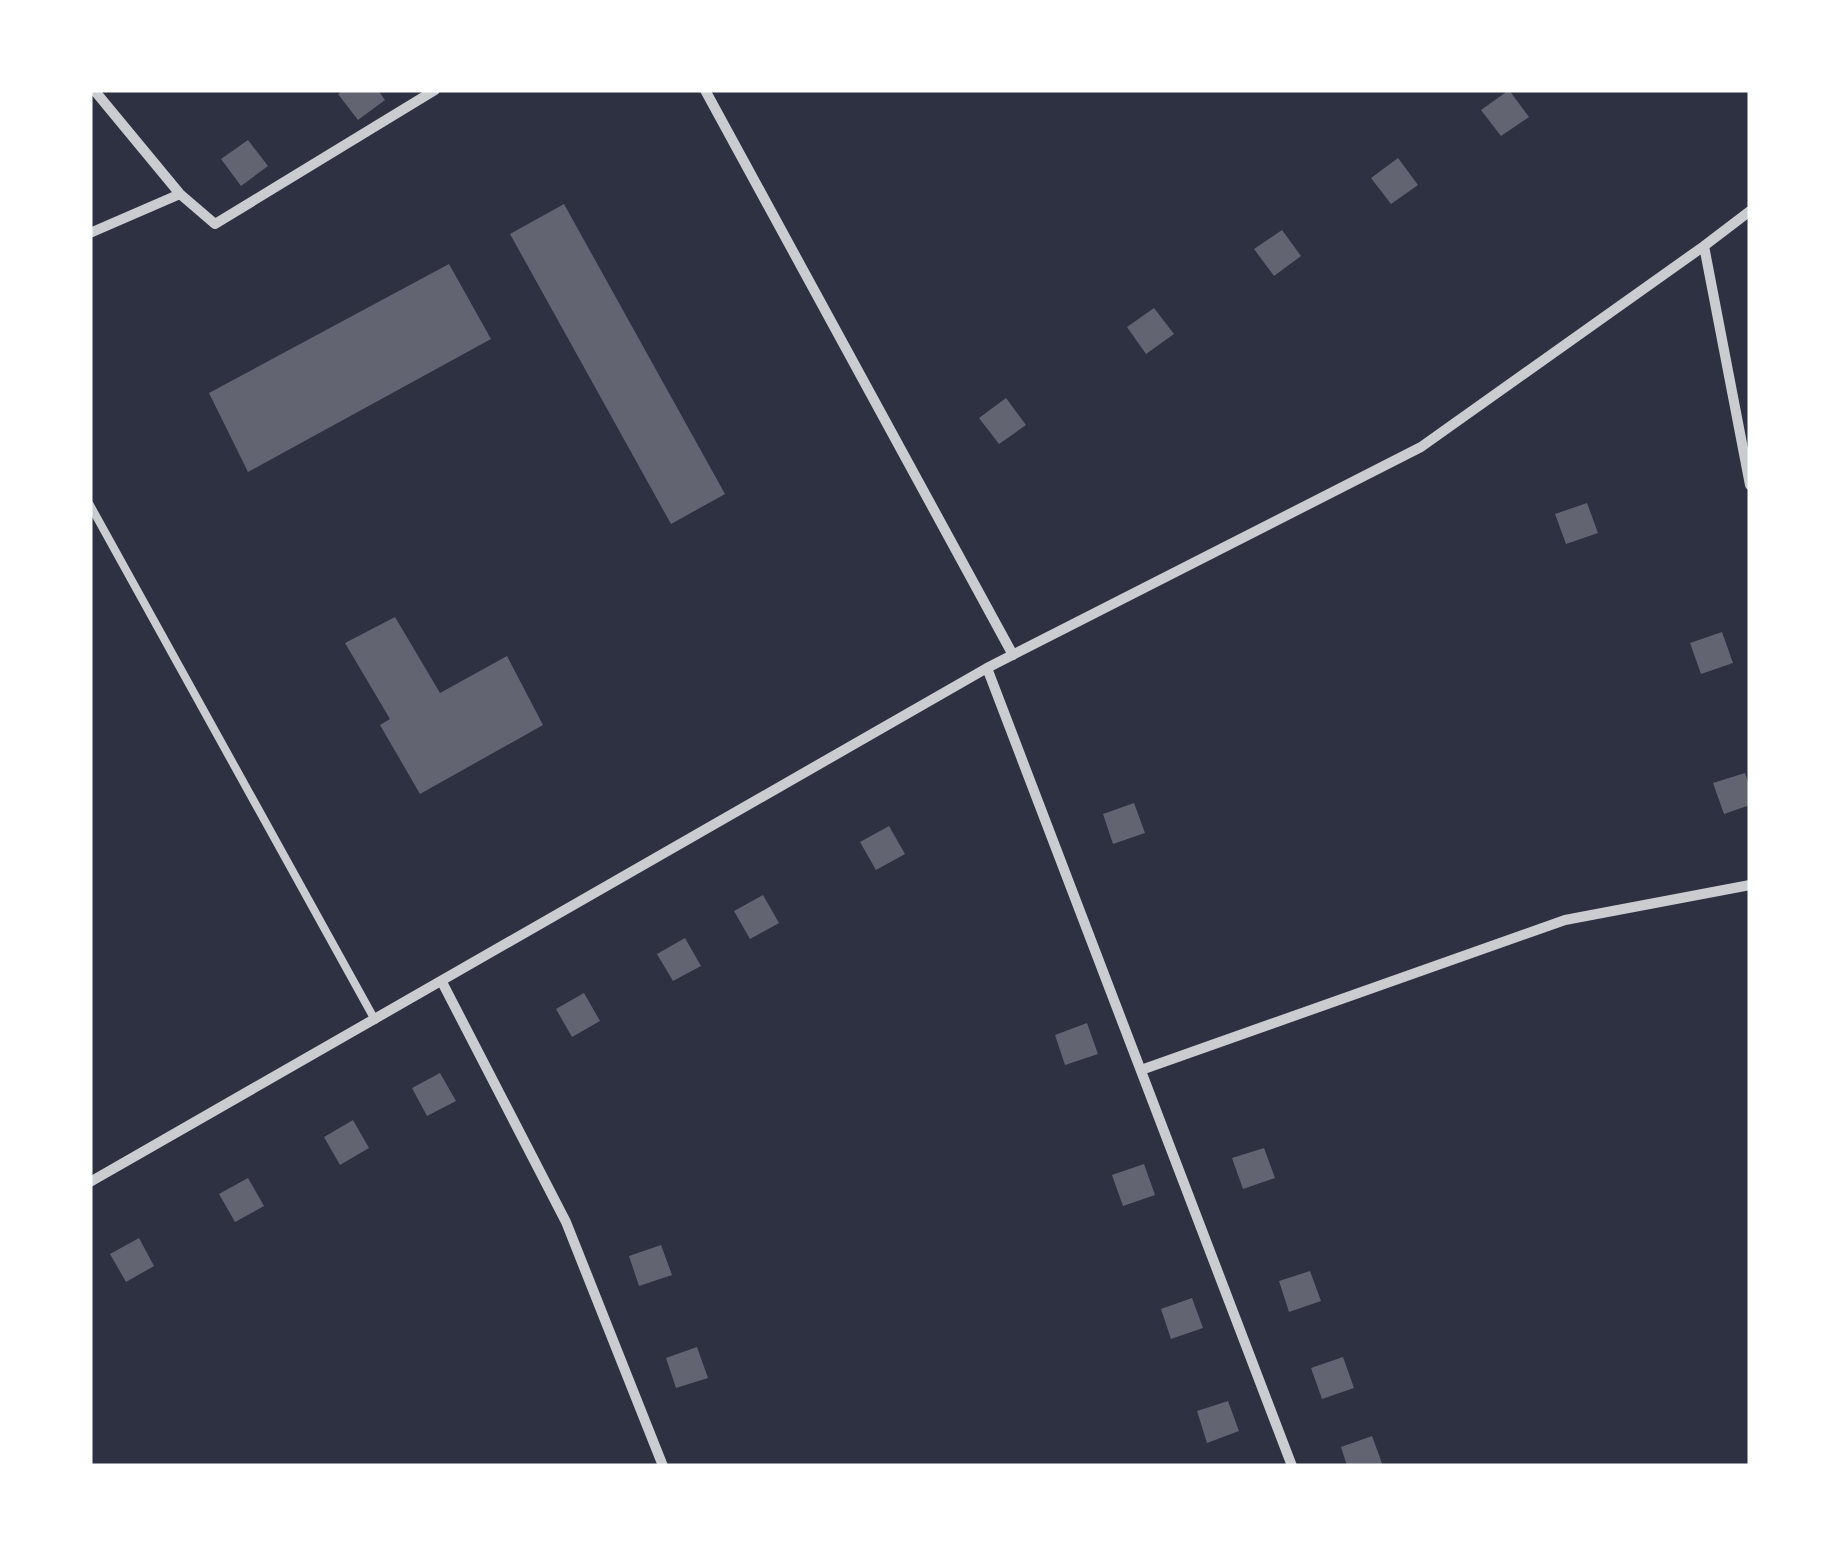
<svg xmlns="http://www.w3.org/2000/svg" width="1840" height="1556" font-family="Lato,sans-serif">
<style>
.building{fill:#626471}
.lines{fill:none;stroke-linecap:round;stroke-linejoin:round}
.service{stroke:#caccd0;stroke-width:8}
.minor{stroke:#caccd0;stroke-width:10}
</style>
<rect width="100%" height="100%" fill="#2d3142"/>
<!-- building -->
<path class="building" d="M343,90H378L385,100L358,120L338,94Z
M1509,90L1529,117L1501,136L1481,110Z
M248,140L268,166L241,186L221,159Z
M1398,158L1418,185L1391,204L1371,178Z
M564,204L725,494L671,524L510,234Z
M1282,230L1301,256L1274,276L1254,249Z
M449,264L491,339L248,472L209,393Z
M1154,308L1174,334L1146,354L1127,327Z
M1006,398L1026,425L999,444L979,418Z
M1587,503L1598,533L1566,544L1555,514Z
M395,617L440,693L507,656L543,725L420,794L380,725L390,719L345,643Z
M1722,632L1733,663L1701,674L1690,643Z
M1745,773L1750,788V805L1724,814L1713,783Z
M1134,803L1145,833L1113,844L1103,814Z
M889,826L905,854L876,870L860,842Z
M763,895L779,923L750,939L734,911Z
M685,938L701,966L673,981L657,954Z
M584,993L600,1021L572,1037L556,1009Z
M1087,1023L1098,1054L1065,1065L1055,1035Z
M440,1073L456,1101L427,1116L412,1088Z
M353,1120L369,1148L340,1165L324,1137Z
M1264,1148L1275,1178L1243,1189L1232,1158Z
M1144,1164L1155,1195L1123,1206L1112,1175Z
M248,1178L264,1206L235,1222L219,1194Z
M139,1238L154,1266L126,1282L110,1254Z
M661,1245L672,1275L639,1286L629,1256Z
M1310,1271L1321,1301L1289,1312L1279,1281Z
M1192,1298L1203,1328L1171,1339L1161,1309Z
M697,1347L708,1378L676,1388L666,1358Z
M1343,1357L1354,1388L1322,1399L1311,1368Z
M1228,1401L1239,1431L1207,1443L1197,1411Z
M1372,1436L1383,1466H1347L1341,1447Z"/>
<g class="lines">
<!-- service -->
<path class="service" d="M90,505L375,1020"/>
<!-- minor -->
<path class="minor" d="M94,90L180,194L215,224L435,90
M705,90L1013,655
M90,233L180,194
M1704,246L1750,485
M987,668L1292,1466
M442,982L566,1222L663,1466
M1141,1070L1565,920L1750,885
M90,1182L987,668L1421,447L1704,246L1750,211"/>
</g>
<!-- border -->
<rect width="1840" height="1556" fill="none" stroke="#ffffff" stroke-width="185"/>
</svg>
